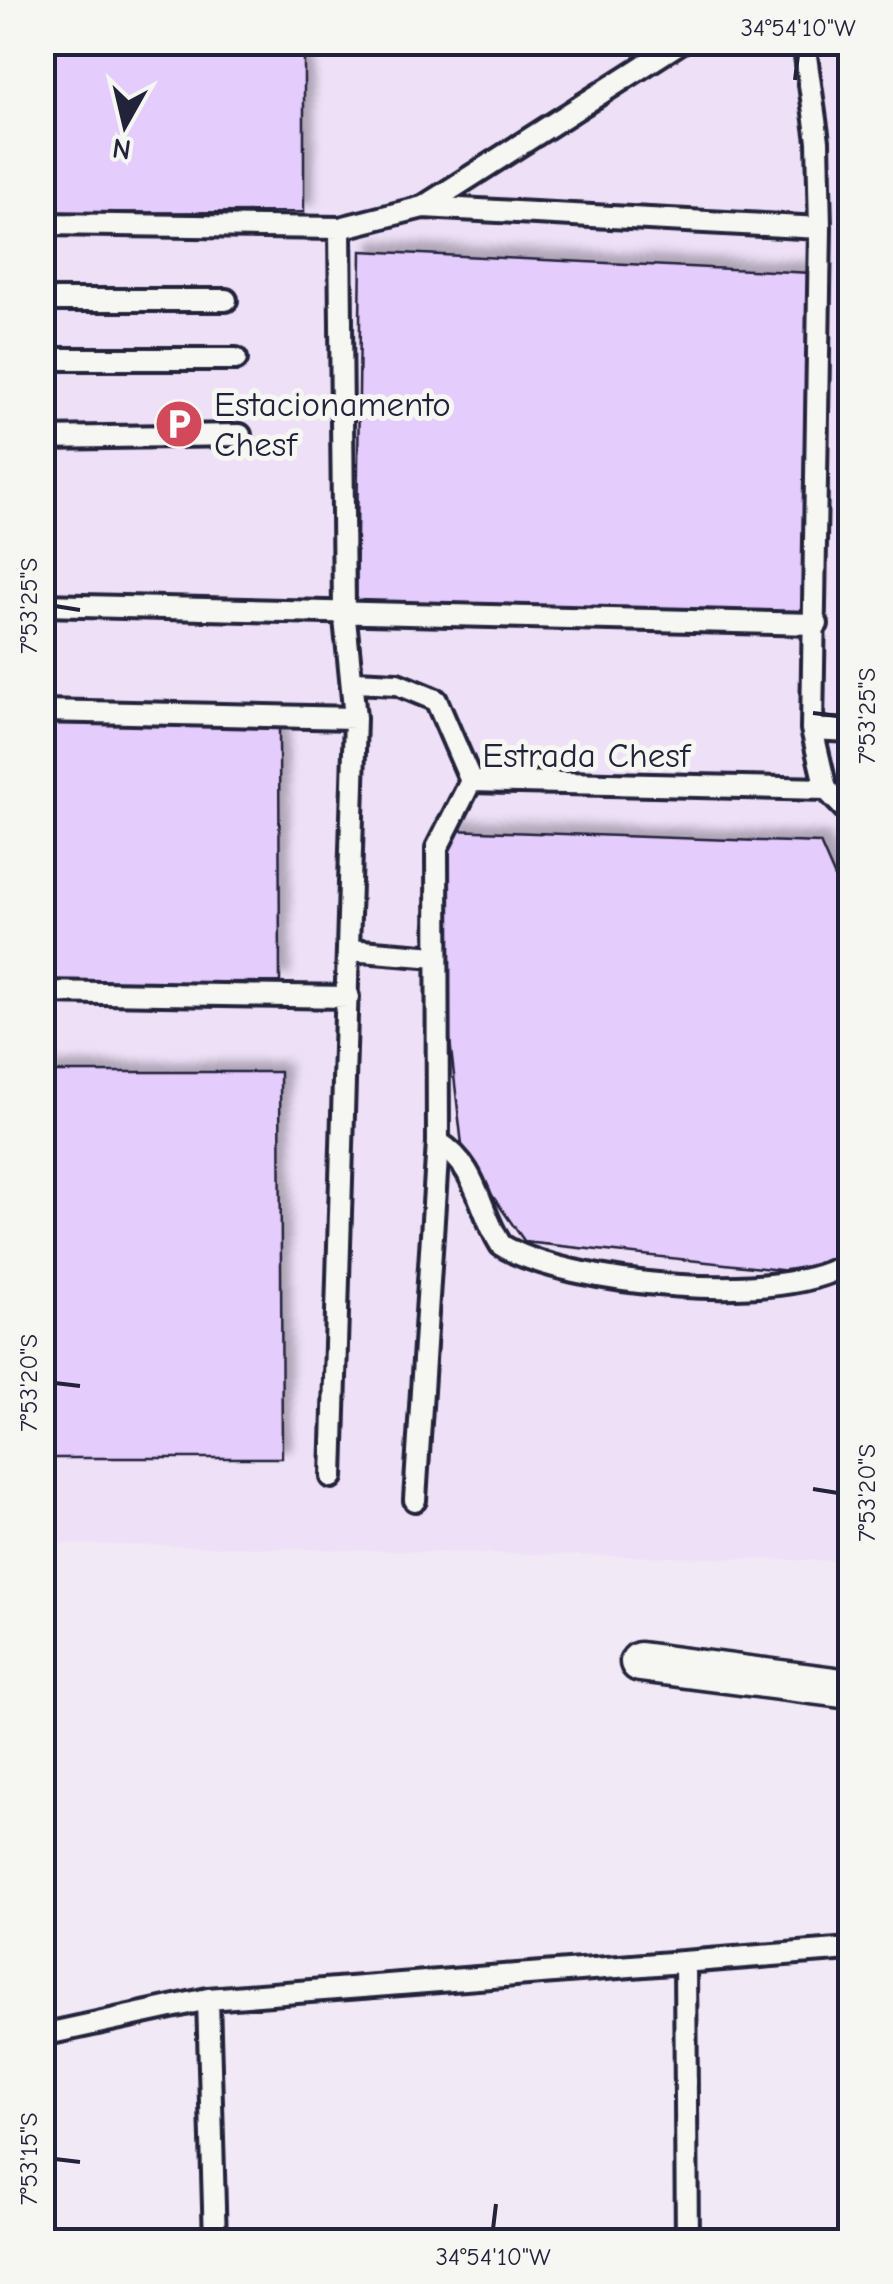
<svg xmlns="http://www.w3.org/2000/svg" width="893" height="2284" font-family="'Comic Neue',sans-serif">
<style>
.built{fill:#ede0f7}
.building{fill:#e4ccfc;stroke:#22223b;stroke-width:2.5;filter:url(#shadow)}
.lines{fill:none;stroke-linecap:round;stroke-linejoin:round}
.service-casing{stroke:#22223b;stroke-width:28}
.minor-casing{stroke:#22223b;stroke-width:45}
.service{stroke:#f6f6f2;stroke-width:20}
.minor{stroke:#f6f6f2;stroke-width:38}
.ticks{fill:none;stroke:#22223b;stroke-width:4}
.labels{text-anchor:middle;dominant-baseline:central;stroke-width:10;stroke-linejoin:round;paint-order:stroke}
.poi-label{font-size:35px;fill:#22223b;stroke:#f6f6f2;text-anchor:start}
.street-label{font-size:35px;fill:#22223b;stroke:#f6f6f2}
.neatline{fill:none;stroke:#22223b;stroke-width:4}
.ticks-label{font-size:25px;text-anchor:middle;fill:#22223b}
</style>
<defs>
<filter id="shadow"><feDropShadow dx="9" dy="-9" stdDeviation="5" flood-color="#0004"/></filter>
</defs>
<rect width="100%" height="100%" fill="#f1e9f5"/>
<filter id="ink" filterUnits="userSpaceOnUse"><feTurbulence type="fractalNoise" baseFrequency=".01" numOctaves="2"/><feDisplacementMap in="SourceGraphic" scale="20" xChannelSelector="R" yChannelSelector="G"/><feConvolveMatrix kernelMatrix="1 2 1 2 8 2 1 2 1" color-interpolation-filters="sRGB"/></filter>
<g filter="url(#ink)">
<!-- built -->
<path class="built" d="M43,43H850V1561L43,1543Z"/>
<!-- building -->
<path class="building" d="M42,42H304V212L42,213Z
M361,251L812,273L811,619L356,607Z
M42,724H279L280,982L42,983Z
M450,830L820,843L850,912V1245L817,1274L525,1242L463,1154L448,1023Z
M42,1072H280L282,1458H42Z"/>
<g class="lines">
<!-- service casing -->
<g class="service-casing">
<path id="service" d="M423,207L681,42
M42,224L340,228L423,207L820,228L818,141L804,42
M820,228L812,729L826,789L850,814
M42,300H226
M42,359H236
M42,438L240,435
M42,605L817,624
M355,682L397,684L436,700L471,781
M42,711L355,718
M812,729L850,731
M471,781L826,789
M349,950L436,957
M42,992L348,997
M438,1142C479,1168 477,1207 501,1245C565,1285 789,1308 850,1261
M332,1477L355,718L344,609L340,228
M415,1500L438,1142L437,848L471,781
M685,1962L687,2242
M208,1999L215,2242
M42,2035L208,1999L850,1949"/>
</g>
<!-- minor casing -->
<g class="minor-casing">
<path id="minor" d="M640,1662L850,1689"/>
</g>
<!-- service -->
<use href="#service" class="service"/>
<!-- minor -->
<use href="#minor" class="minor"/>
</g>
</g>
<!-- ticks -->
<path class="ticks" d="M795,80L798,55M55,606L80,610M813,713L838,716M55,1383L80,1386M813,1489L838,1493M55,2159L80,2162M493,2229L496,2204"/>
<!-- icons -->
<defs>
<g id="parking-disc" transform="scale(2.5)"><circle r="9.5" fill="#d1495b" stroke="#f6f6f2"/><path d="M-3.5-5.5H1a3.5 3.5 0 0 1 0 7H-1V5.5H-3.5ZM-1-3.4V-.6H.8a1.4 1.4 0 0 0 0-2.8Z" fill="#fff"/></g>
</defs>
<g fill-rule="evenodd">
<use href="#parking-disc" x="179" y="424"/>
</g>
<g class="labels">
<!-- poi labels -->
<g class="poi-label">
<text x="214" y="404">Estacionamento<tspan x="214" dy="40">Chesf</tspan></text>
</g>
<!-- street labels -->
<g class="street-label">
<text x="586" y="755">Estrada Chesf</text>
</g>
</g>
<!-- margin -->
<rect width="893" height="2284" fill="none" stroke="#f6f6f2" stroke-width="110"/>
<!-- north arrow -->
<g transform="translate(125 125) rotate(188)" stroke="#f6f6f2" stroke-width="8" paint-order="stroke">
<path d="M0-8L18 38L0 25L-18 38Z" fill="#22223b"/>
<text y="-15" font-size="28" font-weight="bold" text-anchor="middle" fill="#22223b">N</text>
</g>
<rect x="55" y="55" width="783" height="2174" class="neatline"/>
<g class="ticks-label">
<text x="798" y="36">34°54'10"W</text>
<text transform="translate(28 606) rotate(-90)" y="9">7°53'25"S</text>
<text transform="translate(866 716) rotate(-90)" y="9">7°53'25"S</text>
<text transform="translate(28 1383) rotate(-90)" y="9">7°53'20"S</text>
<text transform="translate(866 1493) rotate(-90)" y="9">7°53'20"S</text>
<text transform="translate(28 2159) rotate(-90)" y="9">7°53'15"S</text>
<text x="493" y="2265">34°54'10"W</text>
</g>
</svg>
